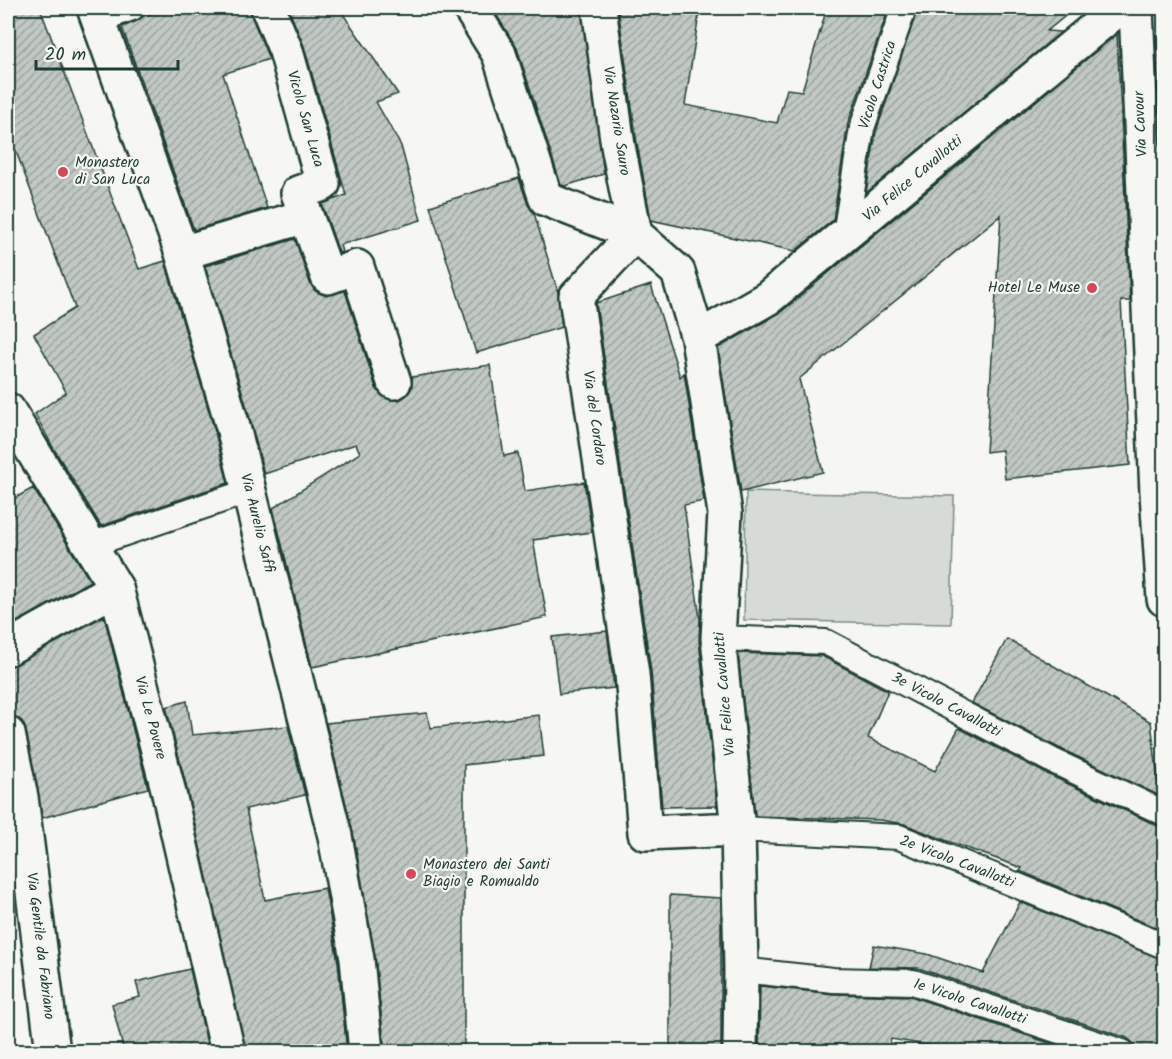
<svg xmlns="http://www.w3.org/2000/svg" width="1172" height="1059" font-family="Kalam,sans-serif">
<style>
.garden{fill:#d6dbd6;stroke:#7a8c85;stroke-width:1.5}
.building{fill:url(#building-hatch);stroke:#1f3d34;stroke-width:1.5}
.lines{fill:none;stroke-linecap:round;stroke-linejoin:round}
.lane-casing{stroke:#1f3d34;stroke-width:28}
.street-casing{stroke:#1f3d34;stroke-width:38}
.lane{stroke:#f6f6f2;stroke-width:24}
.street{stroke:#f6f6f2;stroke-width:33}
.poi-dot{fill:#d1495b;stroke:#f6f6f2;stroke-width:2}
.labels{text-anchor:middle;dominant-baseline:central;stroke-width:4.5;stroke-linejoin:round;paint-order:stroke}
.street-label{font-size:15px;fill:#1f3d34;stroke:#f6f6f2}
.poi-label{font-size:15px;fill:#1f3d34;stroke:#f6f6f2;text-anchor:start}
</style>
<defs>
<pattern id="building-hatch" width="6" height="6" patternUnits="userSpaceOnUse" patternTransform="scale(1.5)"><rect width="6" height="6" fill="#c1c8c3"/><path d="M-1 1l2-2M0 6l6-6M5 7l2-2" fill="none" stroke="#9ca49f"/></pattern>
</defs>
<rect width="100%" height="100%" fill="#f6f6f2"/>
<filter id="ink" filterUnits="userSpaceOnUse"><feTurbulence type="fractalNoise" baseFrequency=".0167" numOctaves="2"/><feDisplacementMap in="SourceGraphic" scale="12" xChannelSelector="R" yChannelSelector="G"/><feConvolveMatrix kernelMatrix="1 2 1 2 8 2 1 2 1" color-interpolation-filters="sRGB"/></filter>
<g filter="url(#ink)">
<!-- garden -->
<path class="garden" d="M746,492L954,496L951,624L744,620Z"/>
<!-- building -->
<path class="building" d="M8,8H40L139,269L165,261L215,432L228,483L101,526L54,449L35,414L66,392L34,334L75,308L8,130Z
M170,8H250L251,15L269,59L223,74L267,208L194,230L122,27L137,21L144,16Z
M288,8H339L398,94L376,102L401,146L421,220L340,245L342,252L339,253L322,204L346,195L304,46Z
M492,8H581L604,174L565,186L561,185L517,48Z
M618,8H700L685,105L777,123L787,89L802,91L827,8H889L848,123L833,220L795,251L651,220L637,143Z
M918,8H1075L1047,31L1061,32L866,193L876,132Z
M1117,34L1130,301H1121L1130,465L1005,479L1002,450L986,452L1001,215L799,379L823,472L741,492L718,348L780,313Z
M1156,35L1164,36V233Z
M519,178L528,205L534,213L558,292L562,327L476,353L430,206Z
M295,239L310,283L315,291L325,295L345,291L376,388L382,396L391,400H399L407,395L412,387V377L490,365L504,456L518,453L525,491L584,482L592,532L533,540L547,617L312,667L273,508L360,453L356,444L264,474L251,422L205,266Z
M651,285L680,377L684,373L704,501L684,505L700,619L699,640L717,806L662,807L651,671L596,303Z
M33,488L90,581L8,627V502Z
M104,616L148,788L42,818L26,730L22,721L14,716H8V667L17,664Z
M607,631L614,688L559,694L552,637Z
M1007,639L1151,722L1160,796L1057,747L972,703Z
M738,653L822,656L888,691L868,738L935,771L959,728L1045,773L1158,826L1164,827V931L1020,871L1022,868L950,842L904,824L880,820L755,816Z
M187,701L192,735L288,726L305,795L246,809L265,900L325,888L338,962L347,1052H246L185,781L166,707Z
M427,713L431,728L539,715L544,756L464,765V1052H385L375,956L353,833L326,723Z
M670,895L721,898V1052H670Z
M1020,902L1164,960V1052H1136L1133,1043L1127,1038L918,968L869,967L874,945L927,954L983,973Z
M190,969L209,1052H124L112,1004L140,997L136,982Z
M760,986L833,994L910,996L1076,1052H969L891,1039L888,1052H759Z"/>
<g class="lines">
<!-- lane casing -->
<g class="lane-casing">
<path id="lane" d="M99,20L132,8
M845,235L862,128L904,8
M90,545L249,491
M718,638L826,642L1051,760L1164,813
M738,829L899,837L1164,946
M741,970L833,980L913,982L1122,1052"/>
</g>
<!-- street casing -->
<g class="street-casing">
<path id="street" d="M94,8L182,253L233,427L335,836L357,959L366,1052
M268,8L286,51L323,184L298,193L328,277L357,267L394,382
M470,8L499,54L546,199L635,234L678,272L698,338L725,513L718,638L738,829L741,970L740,1052
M599,8L618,146L635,234
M1136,8L1157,493L1164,599
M635,234L576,297L632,674L645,833L738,829
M182,253L306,216
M698,338L768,298L1119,8
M8,410L116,588L167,785L228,1052
M8,648L116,588
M8,734L21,797L53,1052"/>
</g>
<!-- lane -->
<use href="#lane" class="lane"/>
<!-- street -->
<use href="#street" class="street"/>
</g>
</g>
<!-- markers -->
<g class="poi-dot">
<circle cx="63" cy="172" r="6"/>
<circle cx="1092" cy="288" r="6"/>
<circle cx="411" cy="874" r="6"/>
</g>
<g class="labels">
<!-- street labels -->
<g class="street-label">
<text transform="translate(878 85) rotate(-72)">Vicolo Castrica</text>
<text transform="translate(305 119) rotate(74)">Vicolo San Luca</text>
<text transform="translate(616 121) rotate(81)">Via Nazario Sauro</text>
<text transform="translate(1141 124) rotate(-93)">Via Cavour</text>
<text transform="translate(913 179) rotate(-40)">Via Felice Cavallotti</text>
<text transform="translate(594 418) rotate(82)">Via del Cordaro</text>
<text transform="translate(257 523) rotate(76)">Via Aurelio Saffi</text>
<text transform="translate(725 694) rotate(-95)">Via Felice Cavallotti</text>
<text transform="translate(946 705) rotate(28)">3e Vicolo Cavallotti</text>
<text transform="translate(150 718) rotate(75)">Via Le Povere</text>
<text transform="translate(957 862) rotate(21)">2e Vicolo Cavallotti</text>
<text transform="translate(40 946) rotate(83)">Via Gentile da Fabriano</text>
<text transform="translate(970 1002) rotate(18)">1e Vicolo Cavallotti</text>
</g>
<!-- poi labels -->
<g class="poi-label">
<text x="75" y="163">Monastero<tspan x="75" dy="17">di San Luca</tspan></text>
<text x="1080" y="288" text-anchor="end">Hotel Le Muse</text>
<text x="423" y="865">Monastero dei Santi<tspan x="423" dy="17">Biagio e Romualdo</tspan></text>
</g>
</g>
<!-- margin -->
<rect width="1172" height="1059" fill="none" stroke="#f6f6f2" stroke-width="30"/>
<rect x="15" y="15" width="1142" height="1029" fill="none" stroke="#1f3d34" stroke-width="2" filter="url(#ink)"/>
<!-- scale -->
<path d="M36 60v9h142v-9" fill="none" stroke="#1f3d34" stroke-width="3"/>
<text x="45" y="60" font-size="18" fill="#1f3d34" stroke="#f6f6f2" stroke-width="4.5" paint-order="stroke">20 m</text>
</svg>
